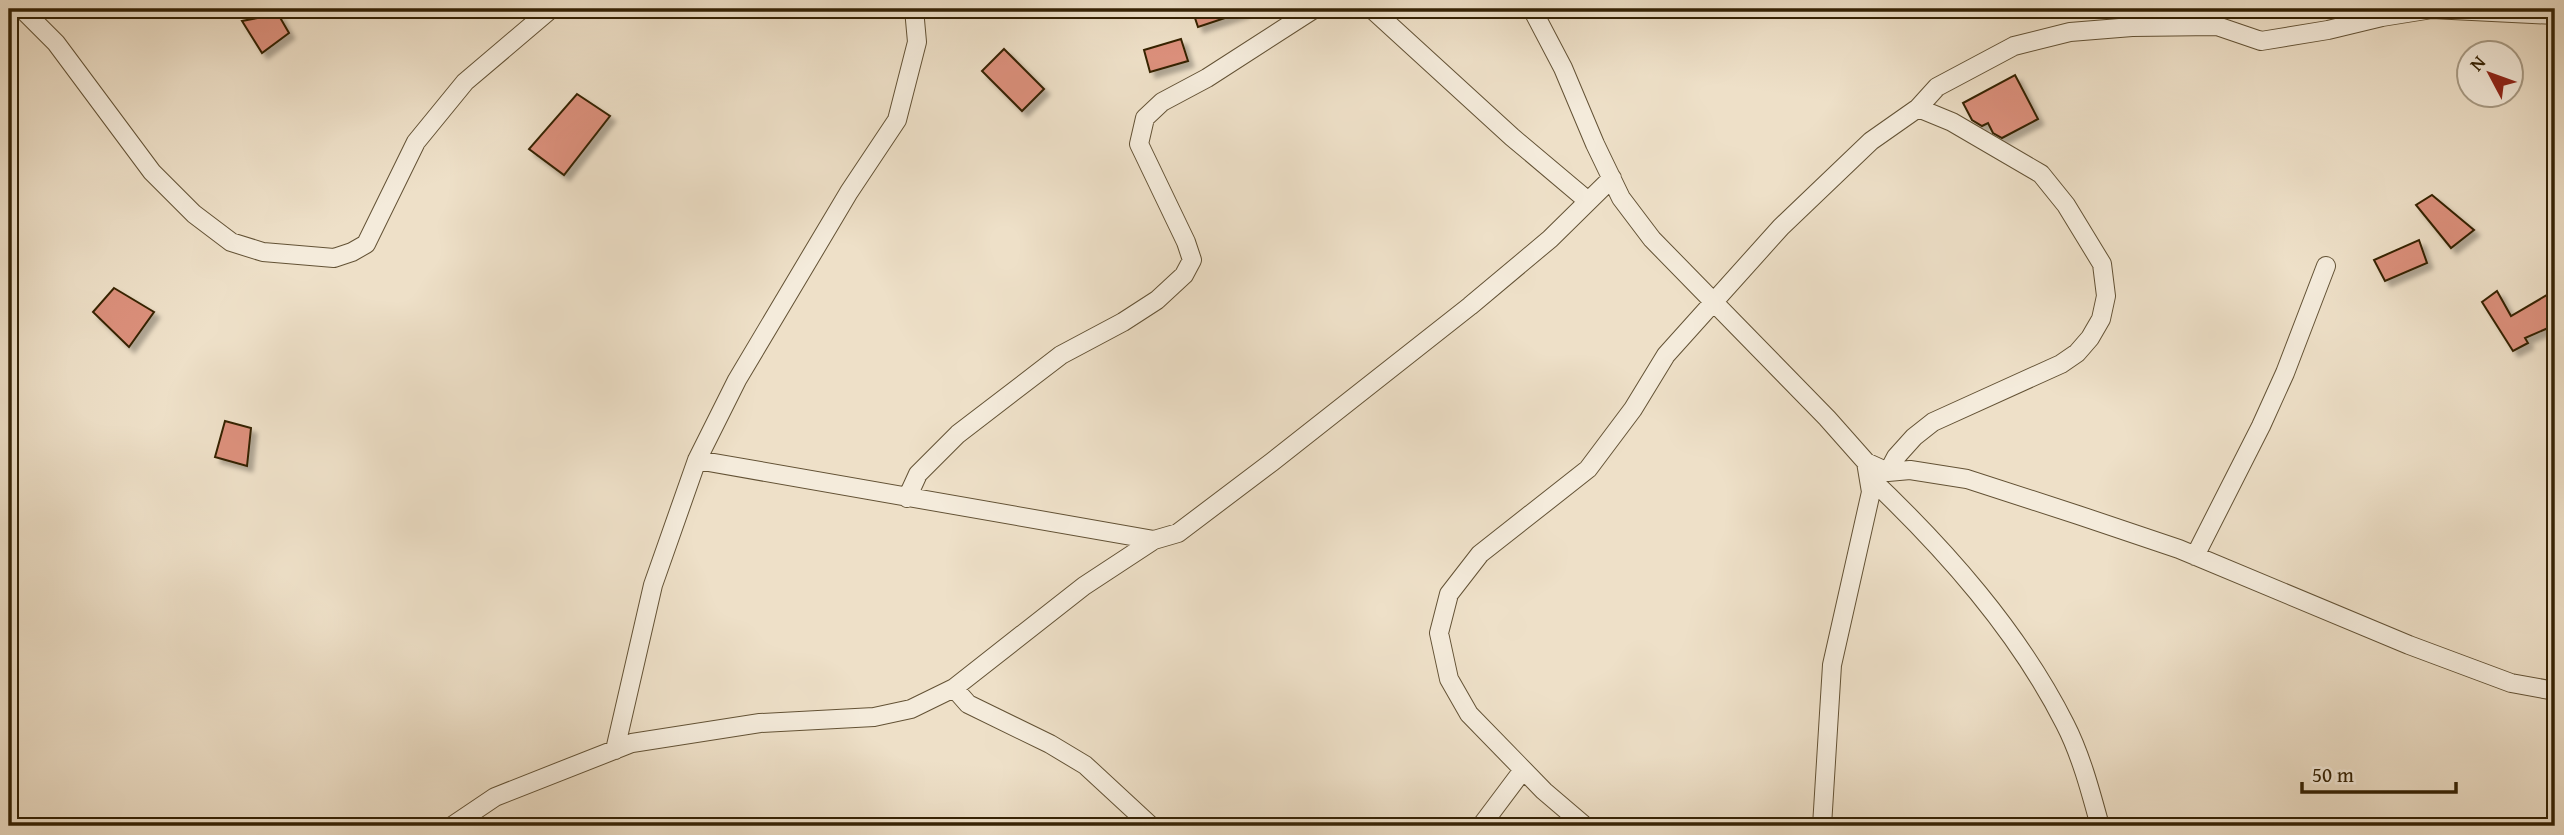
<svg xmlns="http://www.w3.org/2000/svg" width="2564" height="835" font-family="'Gentium Book Plus',serif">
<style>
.building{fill:#dc907b;stroke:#352204;stroke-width:2;filter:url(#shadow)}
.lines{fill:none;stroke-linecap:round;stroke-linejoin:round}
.street-casing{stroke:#635235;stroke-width:20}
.street{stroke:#f4ebdb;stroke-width:18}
</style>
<defs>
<filter id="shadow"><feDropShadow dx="5.5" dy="5.5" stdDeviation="2" flood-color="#0004"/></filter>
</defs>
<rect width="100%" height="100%" fill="#eee0c8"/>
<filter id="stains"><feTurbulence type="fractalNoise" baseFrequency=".00286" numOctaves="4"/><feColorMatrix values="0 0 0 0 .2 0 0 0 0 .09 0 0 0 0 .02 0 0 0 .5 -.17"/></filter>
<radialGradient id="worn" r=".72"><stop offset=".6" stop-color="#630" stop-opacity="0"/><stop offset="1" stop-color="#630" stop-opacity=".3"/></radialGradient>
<!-- building -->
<path class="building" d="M1192,9H1243V12L1198,27Z
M278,14L289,33L262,53L242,21Z
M1181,39L1188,61L1150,72L1144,50Z
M1004,49L1044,89L1022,111L982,71Z
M2015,75L2038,119L2002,138L1993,133L1988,123L1982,126L1972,120L1963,103Z
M577,94L610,116L564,175L529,149Z
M2432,195L2474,230L2451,248L2416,205Z
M2419,240L2427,263L2385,281L2374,260Z
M114,288L154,312L129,347L93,312Z
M2497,291L2511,316L2547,295L2555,311V325L2525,338L2528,343L2513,351L2482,302Z
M225,421L251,428L247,466L215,457Z"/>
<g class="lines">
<!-- street casing -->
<g class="street-casing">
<path id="street" d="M22,9L56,43L152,172L194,214L231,242L263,252L334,258L352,252L366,244L416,142L465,82L551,9
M1372,9L1512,137L1588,201
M1532,9L1563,68L1595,144L1621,198L1652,239L1827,418L1866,462L1871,492L1832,665L1822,826
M2126,9L2132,27
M697,460L1154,540
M1866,462L1888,472L1910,470L1967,479L2078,515L2179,549L2409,645L2511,683L2555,691
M1888,472L1896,457L1914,437L1933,422L2061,364L2077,353L2090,338L2101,319L2106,296L2102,264L2066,205L2041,174L1952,122L1918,108
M1869,477C1945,549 2018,631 2065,724C2081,755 2091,793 2100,826
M907,498L918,474L958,434L1061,355L1123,322L1157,300L1184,275L1192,260L1186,242L1139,144L1145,118L1162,102L1207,78L1314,9
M2195,556L2261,426L2285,373L2326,266
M954,688L968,704L1050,744L1085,765L1151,826
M615,750L653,585L697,460L737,380L849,192L897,120L917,42L914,9
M452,826L495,797L632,743L760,723L874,717L911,709L954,688L1084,586L1154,540L1178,533L1272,462L1470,306L1550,239L1612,178
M1481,826L1523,770
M1585,826L1544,791L1469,714L1449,679L1439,633L1449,594L1480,554L1588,469L1633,409L1666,355L1781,227L1871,141L1918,108L1937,87L2014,46L2070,32L2132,27L2217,26L2261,41L2328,30L2382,17L2432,9L2555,15"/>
</g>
<!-- street -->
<use href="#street" class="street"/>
</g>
<!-- margin -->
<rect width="2564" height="835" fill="none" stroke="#eee0c8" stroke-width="35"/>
<rect x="10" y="10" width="2543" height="814" fill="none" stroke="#352204" stroke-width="3.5"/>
<rect x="18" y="18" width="2529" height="800" fill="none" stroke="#352204" stroke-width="2"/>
<!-- north arrow -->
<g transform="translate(2490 74) rotate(311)"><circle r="33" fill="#f4ebdb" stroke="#a89b85" stroke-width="2"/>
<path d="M0-5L12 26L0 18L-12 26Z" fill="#8f2418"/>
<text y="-10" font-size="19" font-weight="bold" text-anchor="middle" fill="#352204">N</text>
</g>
<!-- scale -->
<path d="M2302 782v10h154v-10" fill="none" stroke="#352204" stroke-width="3.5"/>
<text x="2312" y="782" font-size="21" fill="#352204" stroke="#f4ebdb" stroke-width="5" paint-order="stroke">50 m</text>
<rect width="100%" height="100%" filter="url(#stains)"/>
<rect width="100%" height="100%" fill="url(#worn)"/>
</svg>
